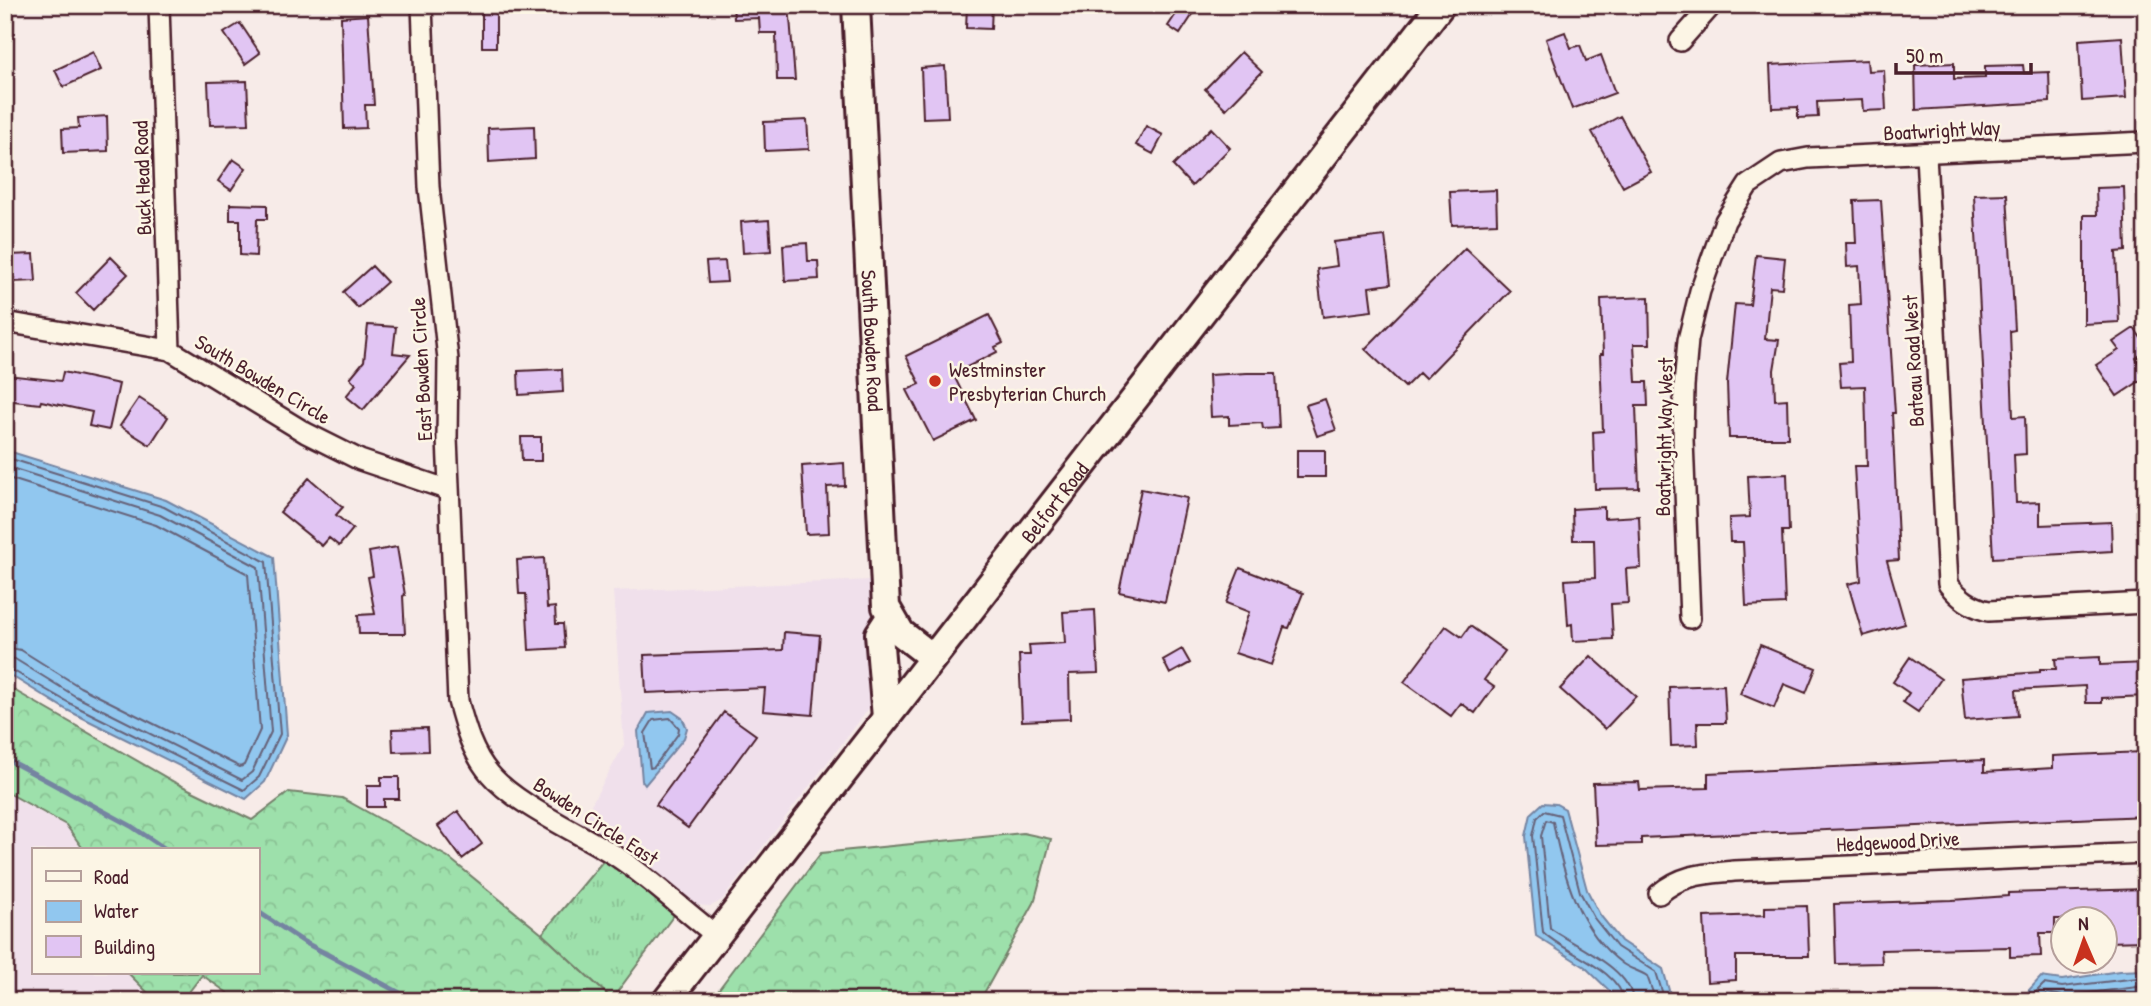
<svg xmlns="http://www.w3.org/2000/svg" width="2151" height="1006" font-family="'Patrick Hand',sans-serif">
<style>
.built{fill:#f0e0eb}
.grass{fill:url(#grass-tufts);stroke:#74806b;stroke-width:2}
.forest{fill:url(#forest-crowns);stroke:#74806b;stroke-width:2}
.water{fill:#91c7ef;stroke:#7584a1;stroke-width:2}
.lines{fill:none;stroke-linecap:round;stroke-linejoin:round}
.shore{stroke:#666279;stroke-width:2}
.stream{stroke:#7584a1;stroke-width:5}
.building{fill:#e1c5f3;stroke:#4a1f2b;stroke-width:2}
.street-casing{stroke:#4a1f2b;stroke-width:24}
.secondary-casing{stroke:#4a1f2b;stroke-width:32}
.street{stroke:#fcf5e5;stroke-width:19}
.secondary{stroke:#fcf5e5;stroke-width:26}
.poi-dot{fill:#c8321e;stroke:#fcf5e5;stroke-width:2.5}
.labels{text-anchor:middle;dominant-baseline:central;stroke-width:5;stroke-linejoin:round;paint-order:stroke}
.street-label{font-size:21px;fill:#4a1f2b;stroke:#fcf5e5}
.poi-label{font-size:21px;fill:#4a1f2b;stroke:#fcf5e5;text-anchor:start}
</style>
<defs>
<pattern id="grass-tufts" width="24" height="20" patternUnits="userSpaceOnUse" patternTransform="scale(1.75)"><rect width="24" height="20" fill="#9de0ab"/><path d="M3 7l-1-3M5 7V3M7 7l1-3M15 17l-1-3M17 17v-4M19 17l1-3" fill="none" stroke="#89c093"/></pattern>
<pattern id="forest-crowns" width="20" height="18" patternUnits="userSpaceOnUse" patternTransform="scale(1.75)"><rect width="20" height="18" fill="#9de0ab"/><path d="M2 6a3 3 0 1 1 6 0M12 15a3 3 0 1 1 6 0" fill="none" stroke="#89c093"/></pattern>
</defs>
<rect width="100%" height="100%" fill="#f7ebe8"/>
<filter id="ink" filterUnits="userSpaceOnUse"><feTurbulence type="fractalNoise" baseFrequency=".0143" numOctaves="2"/><feDisplacementMap in="SourceGraphic" scale="14" xChannelSelector="R" yChannelSelector="G"/><feConvolveMatrix kernelMatrix="1 2 1 2 8 2 1 2 1" color-interpolation-filters="sRGB"/></filter>
<g filter="url(#ink)">
<!-- built -->
<path class="built" d="M871,580L877,698L722,900L711,906L694,905L582,821L624,745L613,591Z
M5,791L66,825L84,850H33V973H128L156,1001H5Z"/>
<!-- grass -->
<path class="grass" d="M603,861L613,864L674,915L612,999L542,934Z"/>
<!-- forest -->
<path class="forest" d="M5,685L176,783L252,820L289,792L342,798L448,857L542,934L614,1001H239L202,975L182,1001H156L128,973H257V850H84L66,825L5,791Z
M1023,833L1051,839L1034,903L983,995L974,1001H710L821,853Z"/>
<!-- water -->
<path class="water" d="M5,450L166,500L274,557L287,735L265,782L246,799L67,710L5,672Z
M672,711L682,718L687,728L684,738L645,785L642,781L638,731L648,713Z
M1543,803L1556,804L1565,809L1587,890L1600,915L1621,941L1663,969L1672,1001H1620L1585,967L1536,936L1526,836L1531,814Z
M2146,970V1001H2026L2029,990L2041,977L2062,980L2119,971Z"/>
<g class="lines">
<!-- shore -->
<path class="shore" d="M5,457L164,507L266,562L280,734L259,777L244,790L71,704L5,666
M5,466L160,515L258,567L271,732L252,772L242,780L75,696L15,659L5,657
M5,477L156,525L248,574L260,730L244,765L240,767L80,687L21,650L5,647
M670,718L679,728L678,734L654,767L650,768L645,733L653,720Z
M1624,1001C1620,969 1562,952 1543,932L1533,836L1537,818L1544,811L1560,815L1580,892L1594,918L1617,947L1656,972L1665,1001
M1633,1001C1631,968 1573,945 1550,928L1541,836L1546,820L1553,822C1563,874 1578,931 1623,964C1630,969 1640,971 1647,976L1656,1001
M2033,1001L2035,993L2044,984L2062,987L2146,977
M2042,1001L2047,993L2063,996L2146,986"/>
<!-- stream -->
<path class="stream" d="M5,758L131,826L167,850
M257,911L304,942L415,1001"/>
</g>
<!-- building -->
<path class="building" d="M482,5H496V47H482Z
M733,5H789L795,80H777L776,33H760L759,18L734,19Z
M992,5L991,29L966,28L967,6Z
M1182,5H1199L1180,34L1168,26Z
M368,15L374,105H365L366,128L344,129L341,17Z
M240,23L260,53L245,64L224,33Z
M1565,32L1571,48L1580,45L1586,61L1601,55L1615,93L1572,109L1546,39Z
M2122,37L2126,98L2082,101L2079,40Z
M93,52L101,70L63,87L55,70Z
M1241,52L1262,72L1226,109L1205,89Z
M1867,60L1868,71L1884,70L1886,110L1863,111L1862,100L1817,102L1818,117L1798,118V107L1772,108L1770,65Z
M1954,63V79L1985,78V66L2023,65L2024,73L2049,72L2050,102L1916,110L1915,65Z
M945,66L948,117L923,118L921,68Z
M247,81L249,124L210,125L208,82Z
M107,116L108,151L63,153L62,129L79,128L78,118Z
M1620,116L1651,172L1623,187L1592,132Z
M807,120L809,149L765,151L764,122Z
M534,126L535,159L489,162L488,128Z
M1146,126L1163,135L1153,154L1136,145Z
M1211,128L1230,148L1192,186L1173,166Z
M233,159L246,168L231,190L218,181Z
M2124,187L2126,251L2116,252L2119,322L2084,324V215H2097L2096,188Z
M1496,190L1497,223L1452,225L1450,192Z
M2007,194L2015,330L2010,331L2013,417L2025,416L2026,454L2014,455L2016,503L2040,502V525L2111,522L2112,551L1993,558L1974,195Z
M1881,200L1895,413H1892L1899,560L1887,561L1905,624L1863,636L1848,584L1861,581L1854,466H1867L1865,386L1841,387L1839,363L1851,362L1849,305L1861,304L1859,266L1847,267L1846,243H1856L1854,201Z
M230,204L267,205V219H257L256,256L240,255V220H230Z
M769,220L771,251L743,253L741,222Z
M1385,236L1391,284L1369,287L1372,311L1323,317L1317,269L1337,266L1334,242Z
M807,243L808,261H818L819,279L785,281L783,245Z
M1465,248L1510,291L1425,379L1419,373L1405,387L1365,349Z
M34,254L36,281L11,282L9,255Z
M1756,255L1785,258L1782,288L1770,287L1765,339L1779,340L1774,370L1775,400L1787,399L1788,438H1729L1727,383L1735,304L1750,305Z
M111,257L128,274L93,310L76,293Z
M725,261L727,282L708,283L706,262Z
M372,266L387,282L358,308L343,292Z
M1649,297L1650,344H1634L1636,382H1647L1648,406H1636L1639,488L1595,489L1593,432L1603,431L1600,354H1603L1601,299Z
M989,315L1003,343L995,347L997,352L953,374L976,420L933,441L907,390L920,384L906,356Z
M368,325L396,327L393,353L410,355L363,410L346,396L356,384L350,378L364,361Z
M2134,328L2146,345V351L2136,358L2146,377L2117,396L2096,365L2119,350L2113,342Z
M562,369L563,392L519,395L518,371Z
M63,372L119,384L109,430L89,426L92,412L41,401L40,404L5,400L7,375L61,381Z
M1247,373H1276L1279,428L1263,429L1262,423L1229,425V416L1211,417L1209,375Z
M139,398L168,417L150,445L120,426Z
M1325,399L1336,430L1317,436L1306,405Z
M521,437H541V461H522Z
M1297,450H1325V477H1297Z
M844,463L845,486L827,487L829,533L806,534L802,466Z
M1787,474L1789,531H1782L1785,604L1746,606L1743,542H1730L1729,518L1750,517L1748,476Z
M309,478L343,507L336,515L353,529L339,546L329,538L322,546L280,512Z
M1141,489L1187,498L1165,602L1119,592Z
M1604,507V518L1639,516L1641,568L1626,569L1628,603L1611,604L1613,639L1573,641L1572,624L1568,625L1565,580L1595,578L1594,540H1573L1572,509Z
M397,547L405,595L403,596L405,634H359L358,615L375,614L368,577L373,576L369,552Z
M544,558L547,608L555,607L556,624H563L565,648L529,650L526,594H519L517,560Z
M1240,568L1303,593L1289,628L1284,627L1271,665L1235,653L1249,612L1226,603Z
M1095,610L1098,673L1069,674L1070,719L1022,721L1019,655H1030L1029,645L1065,643L1063,612Z
M1446,626L1462,637L1470,626L1505,651L1484,680L1494,687L1475,713L1461,703L1451,716L1404,682Z
M784,632L820,635L813,715L763,711L765,688L646,693L644,655L783,650Z
M1760,645L1816,668L1806,693L1784,684L1774,708L1740,694Z
M1182,649L1190,663L1170,674L1163,660Z
M1591,656L1636,696L1605,729L1560,689Z
M1910,657L1941,679L1918,712L1903,702L1909,693L1893,682Z
M2100,657V665L2146,663V696L2102,698V703H2086L2085,686L2016,690L2018,716L1965,720L1961,678L2040,672V669H2056L2055,659Z
M1724,685L1726,723H1697L1698,745L1671,746L1669,687Z
M724,712L756,735L688,828L656,805Z
M427,728L428,751L393,752L392,729Z
M2142,752L2146,816L1641,838V844L1596,845L1593,783L1639,782L1640,790L1708,788V773L1984,760V772L2053,768V756Z
M381,777H399V799H384V807H367V786H381Z
M458,811L482,844L462,859L438,826Z
M2146,889V941L2105,942V919H2055V933H2040L2041,956L2010,957V947L1881,950L1882,963L1836,964L1834,904L1952,900L2008,896V893Z
M1807,906L1809,956H1736V980L1707,982L1704,917L1765,915V907Z"/>
<g class="lines">
<!-- street casing -->
<g class="street-casing">
<path id="street" d="M159,5L170,350
M422,5L429,187L448,359L447,438L458,701C465,727 472,753 490,774C516,805 580,833 616,856C651,879 683,910 717,936
M1680,41L1712,5
M1926,154L1948,584C1960,599 1970,606 1988,611L2146,603
M5,322L170,350L306,433L360,460L449,490
M1690,618L1683,440L1684,386L1688,340L1700,291L1725,221L1748,185L1781,163L1808,158L2146,142
M1659,894C1682,874 1705,874 1734,871L2146,853"/>
</g>
<!-- secondary casing -->
<g class="secondary-casing">
<g id="secondary">
<path id="s1" d="M856,5L886,607L901,633L932,657"/>
<path d="M886,718L879,634L890,617"/>
<path id="s2" d="M666,1001L1441,5"/>
</g>
</g>
<!-- street -->
<use href="#street" class="street"/>
<!-- secondary -->
<use href="#secondary" class="secondary"/>
</g>
</g>
<!-- markers -->
<circle class="poi-dot" cx="935" cy="381" r="7"/>
<g class="labels">
<!-- street labels -->
<g class="street-label">
<text transform="translate(1942 130) rotate(-3)">Boatwright Way</text>
<text transform="translate(142 178) rotate(-92)">Buck Head Road</text>
<text stroke="none"><textPath href="#s1" startOffset="336">South Bowden Road</textPath></text>
<text transform="translate(1913 361) rotate(-93)">Bateau Road West</text>
<text transform="translate(421 369) rotate(-93)">East Bowden Circle</text>
<text transform="translate(263 379) rotate(31)">South Bowden Circle</text>
<text transform="translate(1664 437) rotate(-89)">Boatwright Way West</text>
<text stroke="none"><textPath href="#s2" startOffset="632">Belfort Road</textPath></text>
<text transform="translate(596 821) rotate(33)">Bowden Circle East</text>
<text transform="translate(1898 841) rotate(-3)">Hedgewood Drive</text>
</g>
<!-- poi labels -->
<g class="poi-label">
<text x="949" y="369">Westminster<tspan x="949" dy="24">Presbyterian Church</tspan></text>
</g>
</g>
<!-- margin -->
<rect width="2151" height="1006" fill="none" stroke="#fcf5e5" stroke-width="28"/>
<rect x="14" y="14" width="2123" height="978" fill="none" stroke="#4a1f2b" stroke-width="2.5" filter="url(#ink)"/>
<!-- legend -->
<rect x="32" y="848" width="228" height="126" fill="#fcf5e5" stroke="#b59f9b" stroke-width="2"/>
<rect x="46" y="871" width="35" height="10" fill="#fcf5e5" stroke="#b59f9b" stroke-width="2"/>
<text x="94" y="884" font-size="21" fill="#4a1f2b">Road</text>
<rect x="46" y="901" width="35" height="21" fill="#91c7ef" stroke="#b59f9b" stroke-width="2"/>
<text x="94" y="918" font-size="21" fill="#4a1f2b">Water</text>
<rect x="46" y="936" width="35" height="21" fill="#e1c5f3" stroke="#b59f9b" stroke-width="2"/>
<text x="94" y="954" font-size="21" fill="#4a1f2b">Building</text>
<!-- north arrow -->
<g transform="translate(2084 940) rotate(358)"><circle r="33" fill="#fcf5e5" stroke="#b59f9b" stroke-width="2"/>
<path d="M0-5L12 26L0 18L-12 26Z" fill="#c8321e"/>
<text y="-10" font-size="19" font-weight="bold" text-anchor="middle" fill="#4a1f2b">N</text>
</g>
<!-- scale -->
<path d="M1896 63v10h135v-10" fill="none" stroke="#4a1f2b" stroke-width="3.5"/>
<text x="1906" y="63" font-size="21" fill="#4a1f2b" stroke="#fcf5e5" stroke-width="5" paint-order="stroke">50 m</text>
</svg>
